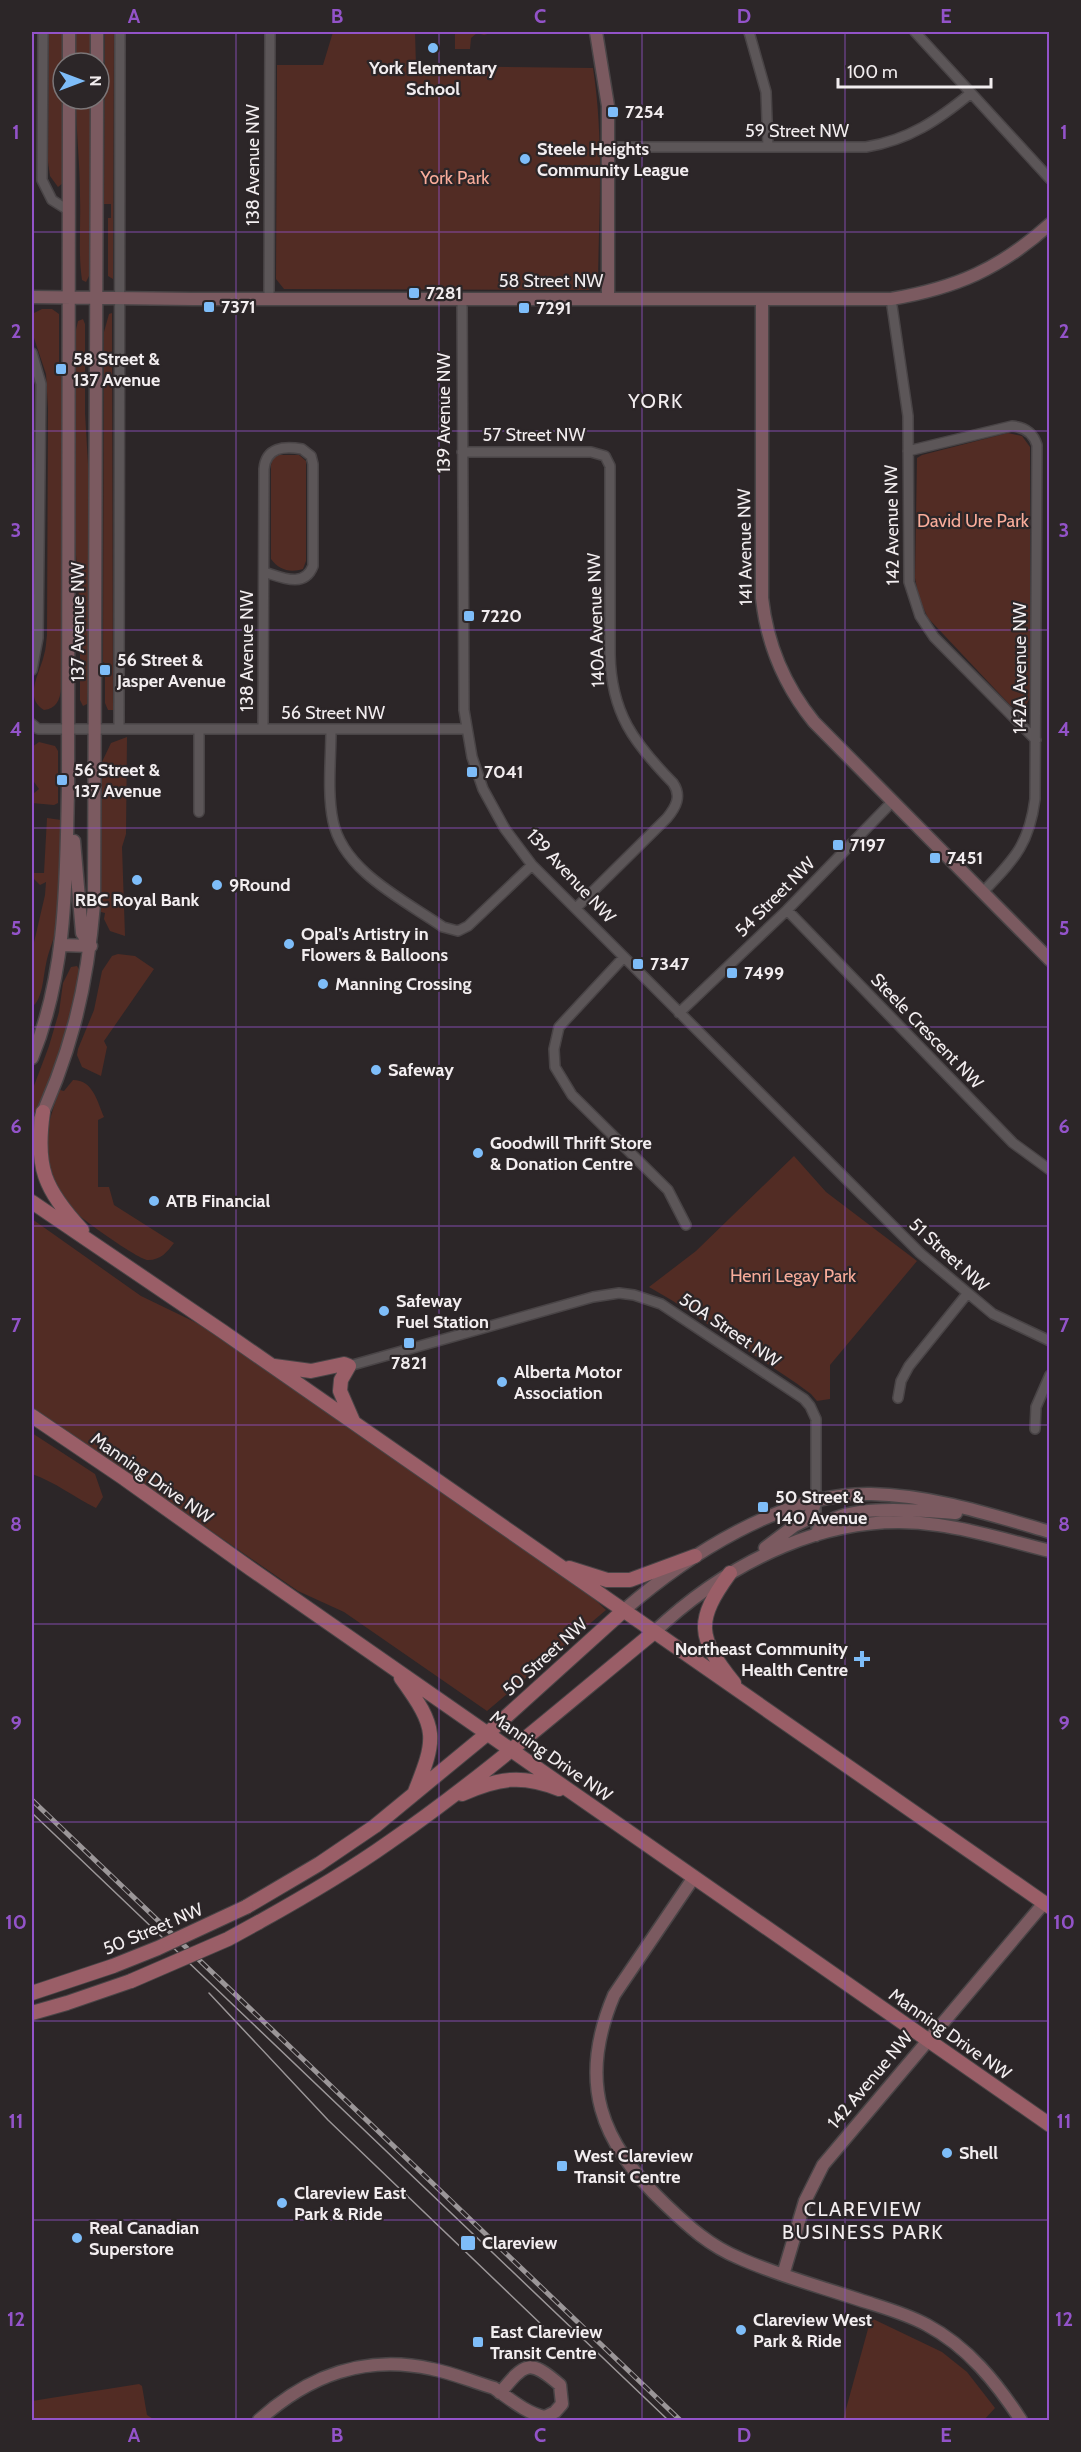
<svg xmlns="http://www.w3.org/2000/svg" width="1081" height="2452" font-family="Cabin,sans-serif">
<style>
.green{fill:#522c24}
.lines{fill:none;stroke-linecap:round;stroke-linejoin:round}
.street-casing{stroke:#494446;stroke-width:12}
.secondary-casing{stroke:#494446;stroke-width:15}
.primary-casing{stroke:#494446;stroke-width:16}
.street{stroke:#5c5658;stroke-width:9}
.secondary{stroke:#7b5a60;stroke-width:12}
.primary{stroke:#9a5e67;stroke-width:14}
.tram{stroke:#9b9698;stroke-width:1.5}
.rail-casing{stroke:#9b9698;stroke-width:5}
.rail{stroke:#2c2628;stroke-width:3;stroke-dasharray:9;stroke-linecap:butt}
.primary-bridge-casing{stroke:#494446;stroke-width:16;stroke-linecap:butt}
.primary-bridge{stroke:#9a5e67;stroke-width:14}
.grid{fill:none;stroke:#9353c9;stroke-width:1.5;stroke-opacity:0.55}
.poi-dot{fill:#7ebdf9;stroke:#2c2628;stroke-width:2}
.labels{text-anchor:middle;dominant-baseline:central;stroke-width:4.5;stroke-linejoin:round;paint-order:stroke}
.poi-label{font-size:18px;font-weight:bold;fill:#f2edef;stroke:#2c2628;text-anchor:start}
.street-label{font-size:18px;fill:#f2edef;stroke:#2c2628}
.park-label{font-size:18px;fill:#f9ac9a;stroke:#2c2628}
.neighbourhood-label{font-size:20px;letter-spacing:1.5px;fill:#f2edef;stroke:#2c2628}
.neatline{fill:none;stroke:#9353c9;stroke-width:2}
.grid-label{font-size:20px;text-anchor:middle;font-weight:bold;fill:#9353c9}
</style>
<rect width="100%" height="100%" fill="#2c2628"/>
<!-- green -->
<path class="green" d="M49,32H64L63,183L58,187L50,176L48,162Z
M76,32H91V63H76Z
M105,32H114L113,279L108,276V218H111V204H104Z
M333,32H415L416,66L593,68C604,138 599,210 598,280L589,290L284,289L276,279L277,65H323Z
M455,32H494L484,35L477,33L471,38L470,49H455Z
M76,99H91L90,244L89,276L86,282L82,280C78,253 81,224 80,197C80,164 76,132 76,99Z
M42,309H52L59,314V370H62L61,689C60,700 56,709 44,710C23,698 40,673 44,655C46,649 46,642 47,635L48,409L46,374L32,332V314Z
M112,313L113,710H108L105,703V663L103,662L104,332L109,314Z
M83,319L85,324V413L90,498L89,681L87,704L83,706L80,700V613L75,541V334L78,321Z
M1008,433L1022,436L1030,447V698L1026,705L1018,708L1010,705L928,618L919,598L915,578L917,458L922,455Z
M279,455H299L306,461V561L303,569C290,573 279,570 271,559V465L273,458Z
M127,737L126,834L122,847L125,936L110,931L104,919L105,913L101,912L102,762L111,743Z
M39,742L55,746L58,751V803L54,805L32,803L33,794L39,789L32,779V747Z
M47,818L61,820C61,856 63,893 56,928C54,940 48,952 46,964C43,977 43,999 32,1007V951L45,895L46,882L40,885L34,879V873H44Z
M118,954L135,956L154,969L104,1041L107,1047L101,1076L82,1067L77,1055L78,1049L94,1010L102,971L112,956Z
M77,966L81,973L63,1044L32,1123V1091L49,1046L59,1012L63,983L71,967Z
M73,1080C93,1080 97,1101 104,1117L98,1120V1187H109L114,1205L174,1243C167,1252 161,1260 148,1260C139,1260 85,1221 76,1213C63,1201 51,1183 48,1166C43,1138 50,1115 60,1090L64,1091Z
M794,1156L826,1192L917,1261L830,1365V1399L817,1401L811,1394L796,1383L673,1301L649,1287L696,1251Z
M32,1219L141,1296L203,1326L590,1595L606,1610L487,1711L344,1612L298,1591L32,1407Z
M32,1433L95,1474L103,1497L96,1508C74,1497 55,1482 32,1474Z
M871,2318L942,2352L967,2372L995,2408L984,2420H843Z
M139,2384L142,2386L147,2415L155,2420H146V2418L133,2420H32V2401Z"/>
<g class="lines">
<!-- street casing -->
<g class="street-casing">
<path id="street" d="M43,32L42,180L52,200L68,210
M749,32L766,92L768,147
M915,32L1050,179
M608,147H866C909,140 938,120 971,93
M269,298L270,32
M462,299L464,710L472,757L483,789L505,829L532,865L920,1253L993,1314L1050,1341
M891,299L908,416L909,582L920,616L934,637L1036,740
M32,353L41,384L38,638L32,670
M908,451L1012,426C1024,427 1033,432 1037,445L1035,799C1029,846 1013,860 982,893
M462,452H591L605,456L610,466V654C611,713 634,743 673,783C682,796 676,807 667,818L576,908
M32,724L38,729H466
M119,728L120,32
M263,729L264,469C266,447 284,446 302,449L311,456L313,464V566C304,589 281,577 264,572
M331,730C331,759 327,792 333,821C343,871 404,900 443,927L458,931L468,926L532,865
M199,812V729
M787,910L1013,1143L1050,1170
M624,957L559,1027L554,1049L555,1067L572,1095L668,1190L686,1225
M679,1013L787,910L892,802
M349,1366L593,1297L619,1293L634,1295L661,1304L804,1399L810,1406L816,1419V1535
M898,1398L901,1381L909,1366L967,1294
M1035,1429L1036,1407L1050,1375"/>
</g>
<!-- secondary casing -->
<g class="secondary-casing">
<path id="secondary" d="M97,32V63
M596,32L608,106V299
M69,63V32
M32,297L192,299H891C956,288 1000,269 1050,224
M762,300V598C767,644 784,685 814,722L1050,960
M74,841L82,933L91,946
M61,945L91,946
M32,1058C67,972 66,880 68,789L69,99
M32,1136C70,1058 87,990 94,904L97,99
M816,1535C830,1500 925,1511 956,1513
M765,1548L794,1526L808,1519L816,1501
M623,1611C686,1556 784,1492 871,1494C931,1495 992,1515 1050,1532
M653,1633C729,1561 832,1509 938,1525C976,1530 1013,1542 1050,1551
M694,1877L614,1995C577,2082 600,2143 666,2205C689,2227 710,2246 739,2258C779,2276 822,2287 863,2301C885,2308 907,2314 927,2325C968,2347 996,2382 1021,2420
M783,2275L805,2201L823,2165L1044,1903
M259,2420C309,2375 365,2354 432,2369C453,2373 473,2382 494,2388C510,2399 526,2413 545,2417L555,2412L562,2404L560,2385C529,2358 525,2363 500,2393"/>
</g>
<!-- primary casing -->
<g class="primary-casing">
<path id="primary" d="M43,1112C35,1167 44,1189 82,1230
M32,1202L222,1331L1050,1907
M274,1366L311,1371L344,1364L349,1366L341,1380L340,1391L353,1421
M32,1416L125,1479L251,1569L1050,2125
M569,1568L607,1580H630L695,1556
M730,1573C695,1621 697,1637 734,1683
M401,1678C438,1729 437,1737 414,1794
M462,1794C498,1778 522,1774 559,1789
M246,1907L319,1864L375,1826L488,1733L623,1611
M259,1922C304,1897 347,1872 388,1843C481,1779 566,1704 653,1633
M32,1993L113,1966
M32,2013L67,2003L131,1981"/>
</g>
<!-- street -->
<use href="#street" class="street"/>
<!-- secondary -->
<use href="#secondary" class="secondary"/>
<!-- primary -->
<use href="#primary" class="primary"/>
<!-- tram -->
<path class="tram" d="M32,1813L668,2420
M209,1993L328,2120L543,2326"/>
<!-- rail casing -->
<g class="rail-casing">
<path id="rail" d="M32,1800L680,2420"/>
</g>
<!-- rail -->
<use href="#rail" class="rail"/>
<!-- primary-bridge casing -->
<g class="primary-bridge-casing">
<path id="primary-bridge" d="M113,1966L158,1948L246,1907
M131,1981L228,1939L259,1922"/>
</g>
<!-- primary-bridge -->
<use href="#primary-bridge" class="primary-bridge"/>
</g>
<!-- grid -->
<path class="grid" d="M236,32V2420M439,32V2420M642,32V2420M845,32V2420M32,232H1050M32,431H1050M32,630H1050M32,828H1050M32,1027H1050M32,1226H1050M32,1425H1050M32,1624H1050M32,1822H1050M32,2021H1050M32,2220H1050"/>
<!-- markers -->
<g class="poi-dot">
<circle cx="433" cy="48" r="6"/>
<rect x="607" y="106" width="12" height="12" rx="3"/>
<circle cx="525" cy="159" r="6"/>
<rect x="408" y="287" width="12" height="12" rx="3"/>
<rect x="203" y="301" width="12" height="12" rx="3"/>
<rect x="518" y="302" width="12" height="12" rx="3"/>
<rect x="55" y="363" width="12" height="12" rx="3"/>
<rect x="463" y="610" width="12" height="12" rx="3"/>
<rect x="99" y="664" width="12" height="12" rx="3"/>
<rect x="466" y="766" width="12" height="12" rx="3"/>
<rect x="56" y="774" width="12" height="12" rx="3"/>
<rect x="832" y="839" width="12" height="12" rx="3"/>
<rect x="929" y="852" width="12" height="12" rx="3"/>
<circle cx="137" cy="880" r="6"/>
<circle cx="217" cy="885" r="6"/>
<circle cx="289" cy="944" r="6"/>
<rect x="632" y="958" width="12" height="12" rx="3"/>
<rect x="726" y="967" width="12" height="12" rx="3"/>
<circle cx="323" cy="984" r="6"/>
<circle cx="376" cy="1070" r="6"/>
<circle cx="478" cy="1153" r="6"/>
<circle cx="154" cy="1201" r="6"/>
<circle cx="384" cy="1311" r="6"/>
<rect x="403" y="1337" width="12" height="12" rx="3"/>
<circle cx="502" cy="1382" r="6"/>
<rect x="757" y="1501" width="12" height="12" rx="3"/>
<path d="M859 1650h6v6h6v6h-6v6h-6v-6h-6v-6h6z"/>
<circle cx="947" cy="2153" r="6"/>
<rect x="556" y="2160" width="12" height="12" rx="3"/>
<circle cx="282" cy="2203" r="6"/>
<circle cx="77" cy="2238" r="6"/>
<rect x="460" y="2235" width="16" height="16" rx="3"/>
<circle cx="741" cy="2330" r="6"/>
<rect x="472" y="2336" width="12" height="12" rx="3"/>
</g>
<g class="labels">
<!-- poi labels -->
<g class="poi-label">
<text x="433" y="68" text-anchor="middle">York Elementary<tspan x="433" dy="21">School</tspan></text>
<text x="625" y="112">7254</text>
<text x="537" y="149">Steele Heights<tspan x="537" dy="21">Community League</tspan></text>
<text x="426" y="293">7281</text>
<text x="221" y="307">7371</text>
<text x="536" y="308">7291</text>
<text x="73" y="359">58 Street &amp;<tspan x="73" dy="21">137 Avenue</tspan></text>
<text x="481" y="616">7220</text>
<text x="117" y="660">56 Street &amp;<tspan x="117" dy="21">Jasper Avenue</tspan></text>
<text x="74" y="770">56 Street &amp;<tspan x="74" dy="21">137 Avenue</tspan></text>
<text x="484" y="772">7041</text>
<text x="850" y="845">7197</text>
<text x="947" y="858">7451</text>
<text x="229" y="885">9Round</text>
<text x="137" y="900" text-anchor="middle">RBC Royal Bank</text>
<text x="301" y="934">Opal's Artistry in<tspan x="301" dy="21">Flowers &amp; Balloons</tspan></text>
<text x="650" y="964">7347</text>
<text x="744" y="973">7499</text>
<text x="335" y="984">Manning Crossing</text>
<text x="388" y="1070">Safeway</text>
<text x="490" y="1143">Goodwill Thrift Store<tspan x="490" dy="21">&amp; Donation Centre</tspan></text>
<text x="166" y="1201">ATB Financial</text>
<text x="396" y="1301">Safeway<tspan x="396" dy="21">Fuel Station</tspan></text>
<text x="409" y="1363" text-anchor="middle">7821</text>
<text x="514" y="1372">Alberta Motor<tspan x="514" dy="21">Association</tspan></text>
<text x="775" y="1497">50 Street &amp;<tspan x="775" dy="21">140 Avenue</tspan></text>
<text x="848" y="1649" text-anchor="end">Northeast Community<tspan x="848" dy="21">Health Centre</tspan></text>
<text x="959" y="2153">Shell</text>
<text x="574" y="2156">West Clareview<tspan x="574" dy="21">Transit Centre</tspan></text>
<text x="294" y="2193">Clareview East<tspan x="294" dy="21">Park &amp; Ride</tspan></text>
<text x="89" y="2228">Real Canadian<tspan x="89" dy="21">Superstore</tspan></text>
<text x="482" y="2243">Clareview</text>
<text x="753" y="2320">Clareview West<tspan x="753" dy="21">Park &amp; Ride</tspan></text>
<text x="490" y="2332">East Clareview<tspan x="490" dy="21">Transit Centre</tspan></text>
</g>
<!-- street labels -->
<g class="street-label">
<text x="797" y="131">59 Street NW</text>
<text transform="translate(253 165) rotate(-90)">138 Avenue NW</text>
<text x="551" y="281">58 Street NW</text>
<text transform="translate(444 413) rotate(-90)">139 Avenue NW</text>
<text x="534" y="435">57 Street NW</text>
<text transform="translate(892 525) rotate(-91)">142 Avenue NW</text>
<text transform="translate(745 547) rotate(-91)">141 Avenue NW</text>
<text transform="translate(596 620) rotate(-92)">140A Avenue NW</text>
<text transform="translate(78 622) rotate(-90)">137 Avenue NW</text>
<text transform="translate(247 651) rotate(-90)">138 Avenue NW</text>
<text transform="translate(1020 668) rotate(-90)">142A Avenue NW</text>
<text x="333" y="713">56 Street NW</text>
<text transform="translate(571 876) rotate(47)">139 Avenue NW</text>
<text transform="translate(775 897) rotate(-45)">54 Street NW</text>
<text transform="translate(927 1031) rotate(46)">Steele Crescent NW</text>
<text transform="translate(949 1255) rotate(42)">51 Street NW</text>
<text transform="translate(730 1330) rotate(34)">50A Street NW</text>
<text transform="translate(152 1478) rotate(35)">Manning Drive NW</text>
<text transform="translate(545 1657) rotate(-42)">50 Street NW</text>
<text transform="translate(551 1756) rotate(35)">Manning Drive NW</text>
<text transform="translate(153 1929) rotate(-23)">50 Street NW</text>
<text transform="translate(950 2034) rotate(35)">Manning Drive NW</text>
<text transform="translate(870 2080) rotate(-50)">142 Avenue NW</text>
</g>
<!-- park labels -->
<g class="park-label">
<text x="455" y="178">York Park</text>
<text x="973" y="521">David Ure Park</text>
<text x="793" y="1276">Henri Legay Park</text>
</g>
<!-- neighbourhood labels -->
<g class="neighbourhood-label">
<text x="656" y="401">YORK</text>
<text x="863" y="2209">CLAREVIEW<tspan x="863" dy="23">BUSINESS PARK</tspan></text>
</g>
</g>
<!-- border -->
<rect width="1081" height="2452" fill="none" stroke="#2c2628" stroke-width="66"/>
<!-- north arrow -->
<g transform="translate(81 81) rotate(90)"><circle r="28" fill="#2c2628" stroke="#7b7678" stroke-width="1.5"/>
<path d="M0-4.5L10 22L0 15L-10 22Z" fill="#7ebdf9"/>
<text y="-9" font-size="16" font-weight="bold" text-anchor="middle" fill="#f2edef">N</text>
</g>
<!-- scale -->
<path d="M838 78v9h153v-9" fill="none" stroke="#f2edef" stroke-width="3"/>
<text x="847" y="78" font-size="18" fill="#f2edef" stroke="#2c2628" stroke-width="4.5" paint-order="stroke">100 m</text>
<rect x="33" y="33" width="1015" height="2386" class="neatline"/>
<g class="grid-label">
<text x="134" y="23">A</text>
<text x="337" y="23">B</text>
<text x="540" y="23">C</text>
<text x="744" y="23">D</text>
<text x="946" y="23">E</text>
<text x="16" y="139">1</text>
<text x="1064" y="139">1</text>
<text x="16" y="338">2</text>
<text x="1064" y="338">2</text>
<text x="16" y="537">3</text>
<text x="1064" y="537">3</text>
<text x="16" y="736">4</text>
<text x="1064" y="736">4</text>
<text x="16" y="935">5</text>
<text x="1064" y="935">5</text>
<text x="16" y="1133">6</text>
<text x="1064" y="1133">6</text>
<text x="16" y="1332">7</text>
<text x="1064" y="1332">7</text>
<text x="16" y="1531">8</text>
<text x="1064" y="1531">8</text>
<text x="16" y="1730">9</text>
<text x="1064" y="1730">9</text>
<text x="16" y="1929">10</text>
<text x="1064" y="1929">10</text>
<text x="16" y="2128">11</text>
<text x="1064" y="2128">11</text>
<text x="16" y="2326">12</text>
<text x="1064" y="2326">12</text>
<text x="134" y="2442">A</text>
<text x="337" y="2442">B</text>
<text x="540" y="2442">C</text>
<text x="744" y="2442">D</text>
<text x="946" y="2442">E</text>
</g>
</svg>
